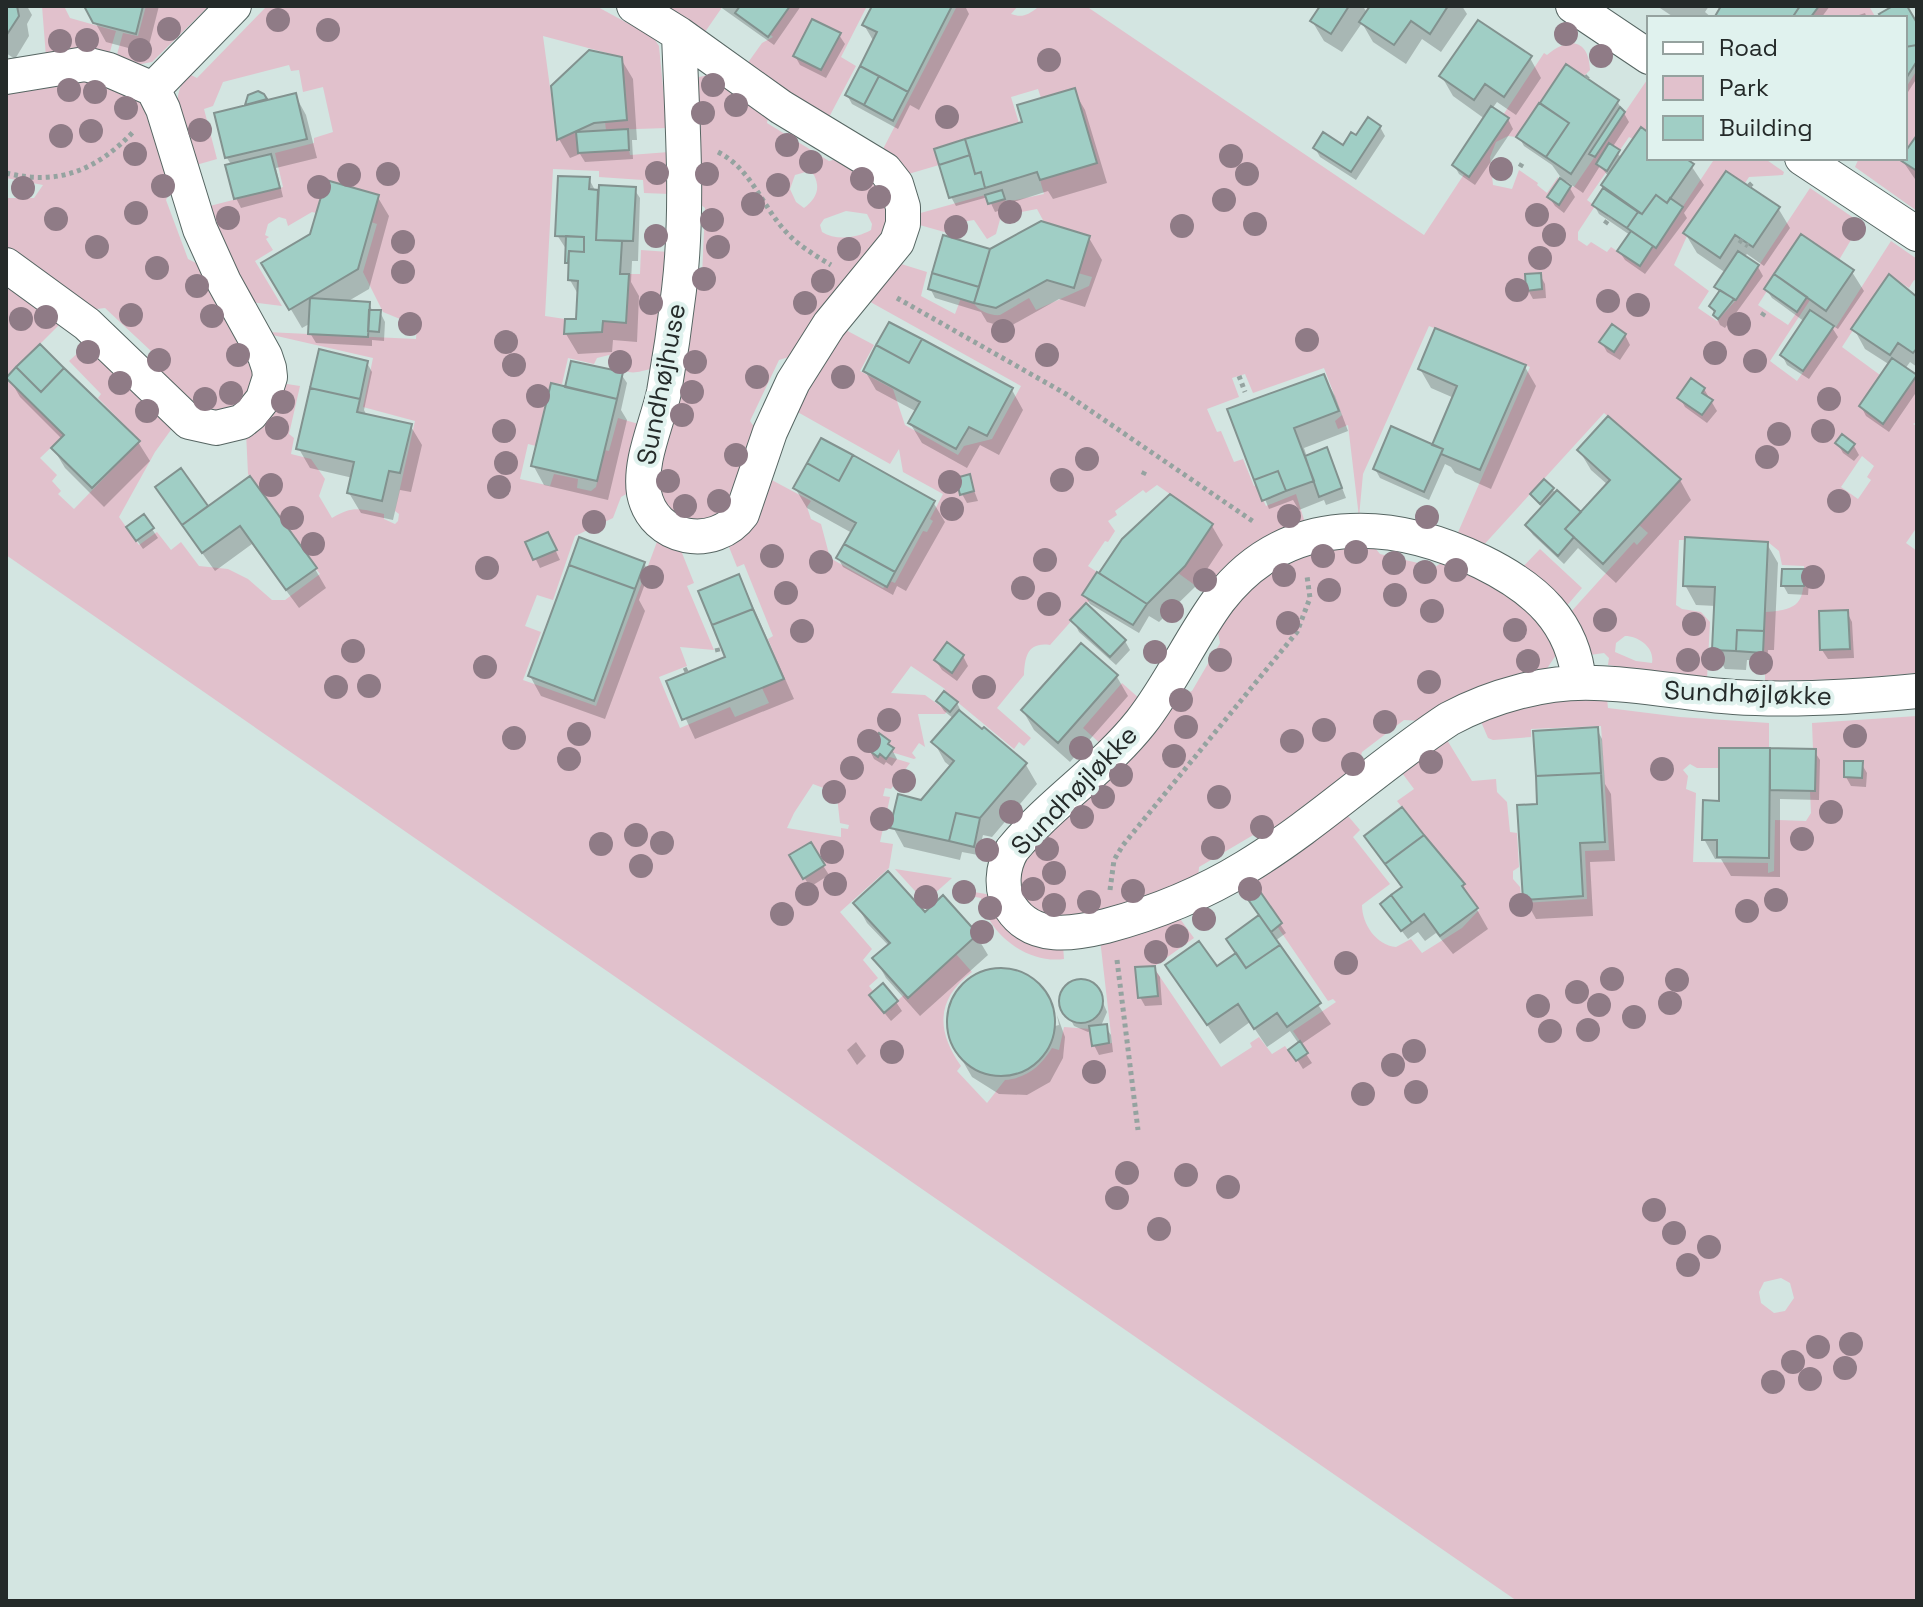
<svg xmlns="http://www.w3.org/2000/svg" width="1923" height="1607" font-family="'Space Grotesk',sans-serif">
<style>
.green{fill:#e1c1cc;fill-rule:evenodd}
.shadow{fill:#0003}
.building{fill:#a0cec5;stroke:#82928f;stroke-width:2}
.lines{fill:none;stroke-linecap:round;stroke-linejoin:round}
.minor-casing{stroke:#566562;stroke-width:36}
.path{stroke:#95a3a0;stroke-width:5;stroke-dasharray:4 4;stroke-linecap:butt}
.minor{stroke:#fff;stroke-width:34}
.tree{fill:#8f7b86}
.labels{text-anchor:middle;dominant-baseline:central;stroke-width:8;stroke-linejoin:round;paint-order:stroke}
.street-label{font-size:26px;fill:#242a29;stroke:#e0f2ee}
</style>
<rect width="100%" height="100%" fill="#d3e5e1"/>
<!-- green -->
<path class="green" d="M42,6H64L70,18L116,31L109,55L46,57Z
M146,6H209L152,62L136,65L116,58L123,33L138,36Z
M267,6H596L653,37L659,46L667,128L606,130L605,122L627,120L622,57L543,36L557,139L576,131L578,153L629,150L630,155L669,152L670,194L644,193L643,180L599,177V171L553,169L545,316L565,319V334L601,332L603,321L626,322L629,274H640L641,250L669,252L654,368C634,373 630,376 614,364L617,361L616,357L609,355L597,358L594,364L568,358L562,384L551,383L536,446L528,444L520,479L550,486L554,474L578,479L577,488L591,491L596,487L604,450L609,451L618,418L642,425L630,492L621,497L613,518L575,536L553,600L537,595L525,626L541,632L523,680L596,706L658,539L680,548L694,583L687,586L714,650L680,647L687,666L659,677L680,728L730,707L735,717L769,703L762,688L784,679L768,639L773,636L744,564L737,567L727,542L768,478L811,501L807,507L811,519L821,524L830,558L883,588L890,581L895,583L923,531L927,532L933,521L930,519L943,494L903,472L899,449L890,464L794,410L842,328L874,345L860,371L893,389L905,425L958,455L964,446L992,439L1021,386L865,299L898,263L927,272L921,296L955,314L961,298L974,303C977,311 992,316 1000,315L1029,298L1036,310L1089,286L1092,277L1078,273L1090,236L1044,222L1037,209L1001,216L996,234L987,239L974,220L950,224L948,233L916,224L917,214L985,195L988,204L1005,199L1006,202L1044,194L1040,180L1097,163L1075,89L1041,98L1038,89L1011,97L1019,123L935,148L939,165L905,175L882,151L957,6H1018L1011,14C1022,18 1028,15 1037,8L1035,6H1086L1424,235L1544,53L1547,55C1571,35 1589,41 1590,70L1584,76L1566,65L1516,137L1508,136L1496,142L1490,157L1493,185L1512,189L1519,170L1538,183L1537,185L1547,193L1558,177L1559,204L1571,186L1574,187L1647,80L1649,133L1633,139L1629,137L1620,150L1609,144L1596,164L1607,171L1587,200L1595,206L1578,232V240L1587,246L1591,242L1607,252L1611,247L1640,266L1653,246L1656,247L1660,241L1715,158H1764L1784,172L1783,175L1749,177L1745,183L1726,171L1683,233L1687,236L1674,265L1709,291L1698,308L1717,321L1736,300L1810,188L1861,223L1839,260L1801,234L1764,289L1767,291L1758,305L1788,325L1807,297L1810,300L1770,361L1797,381L1834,326L1836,327L1891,241L1917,259V281L1914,280L1909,288L1889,275L1842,347L1880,375L1859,406L1883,424L1917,375V422L1913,424L1917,426V527L1906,543L1917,551V673L1848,679L1765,681V653H1763L1765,612C1803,610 1804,600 1804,566L1782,565L1779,551L1768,542L1686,537L1685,540H1679L1676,605L1682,609L1701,612L1710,622L1707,679L1608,665L1609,658L1604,653L1590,655L1569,614L1634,542L1637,545L1648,533L1639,525L1681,479L1604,413L1481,548L1456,537L1530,367L1429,326L1363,474L1359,517L1348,425L1338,429L1335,421L1342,415L1324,368L1253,393L1245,374L1232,378L1239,397L1207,409L1217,432L1221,431L1234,462L1243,459L1254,486L1256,485L1266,506L1296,494L1306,526L1207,594L1178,573L1213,524L1157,485L1146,493L1143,490L1115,511L1117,515L1108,521L1115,531L1108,542L1105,541L1088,566L1097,572L1082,594L1090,600L1050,645C1027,642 1025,657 1024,675L997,708L1031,738L1024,746L1019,742L1014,749L944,691L945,689L911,666L891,693L925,695L947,711L945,714H918L925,747L919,743L912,753L916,758L914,759L891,752L893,748L888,744L889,741L879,733L867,749L878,757L880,754L910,763L891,789L885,788L883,796L890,797L886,816L879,815L878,822L884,824L880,842L893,844L889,868L840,912L872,949L863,960L878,978L869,986L873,991L870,995L884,1012L905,994L909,997L956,954L972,972C936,999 936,1031 961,1066L957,1071L987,1103L1005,1080C1027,1078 1041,1066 1052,1048L1059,1050L1064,1027L1090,1029L1092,1046L1112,1043L1100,939L1178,916L1194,938L1155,966L1135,968L1138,997L1158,996L1156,971L1221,1067L1252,1047L1250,1043L1259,1037L1272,1054L1285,1046L1296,1061L1308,1053L1293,1031L1336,1002L1333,999L1328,1001L1277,926L1282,923L1259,890L1247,898L1239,886L1343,810L1360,830L1353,837L1390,884L1362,905C1362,924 1376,945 1396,947L1411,939L1422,953L1462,928L1479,910L1445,858L1442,859L1397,801L1414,789L1399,769L1444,735L1472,781L1496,779L1497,792L1507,802L1510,832L1517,833L1519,867L1513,871V879L1520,887L1522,903L1587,899L1585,851L1609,850L1601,726L1531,729V737L1493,740L1488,738L1479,717L1568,698L1607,699L1608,708L1680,717L1769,723V748H1720L1719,768H1697L1690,764L1683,770L1688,776L1686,789L1696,793L1693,862L1768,863V873L1774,871L1775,820L1806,821L1811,813L1810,791H1815L1816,750L1813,749L1812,723L1917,716V1601H1517L6,555V278L63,321L6,378L64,435L40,458L57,475L52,481L61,491L58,494L74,509L140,441L98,398L101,394L69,361L81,350L88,357L95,349L173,427L155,452L119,517L139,545L157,532L171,550L181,542L199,566L228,569L248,579L272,600H285L320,574L248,474L246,432L280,388L287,384L300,386L289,434L294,438L291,454L311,459L325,479L319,496L332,518C353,505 361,509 384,514V519L395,524L398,521L399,514L395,511L415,421L363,407L373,358L268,334L266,332L416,339L417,324L413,320L400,319L383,312L363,272L377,224L371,222L379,195L326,180L316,213L312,212L288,226L286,219L279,217L268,224L265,235L269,237L266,239L273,250L255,261L282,306L249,302L206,207L283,187L275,153L314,143V138L333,132L323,87L303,92L299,70L291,71L289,65L223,82L213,106L204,109L217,159L196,165C186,135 164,101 189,74L197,78ZM1692,378L1705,387L1702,393L1713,400L1702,415L1678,398ZM1862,456L1874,466L1867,477L1871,480L1858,499L1841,487ZM1625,636C1639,636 1655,648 1652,663L1636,661L1615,652L1616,643ZM813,784L826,789L836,788L840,823L849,825L848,829L841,828V837L787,828L794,813ZM1781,1278L1790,1283L1794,1298L1785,1311L1774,1313L1761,1303L1759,1292L1764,1282Z
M667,6H723L705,32Z
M790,6H867L841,57L856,66L827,121L747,64L762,43L773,37L770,34ZM813,19L840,34L820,70L793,56Z
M1819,6H1869L1876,18H1811Z
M1917,70V211L1855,167L1859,158H1905V89Z
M715,74L769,112L767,123L829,161L841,158L887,192L888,230L792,356L779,360L750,421L757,431L730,509L705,523L672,516L655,484L691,282L702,276L705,208L695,200L694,82L699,77ZM809,171L814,175C821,189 816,199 804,208L796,202L790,189L795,175ZM846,211L867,214L872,224L871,230C857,238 836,241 822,232L820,225L824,219Z
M82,76L134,96L143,106L171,187L166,200L188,259L200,265L253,358L254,384L232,410L199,413L150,367L151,351L105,308L89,310L6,249V198H34L43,185L6,178V92Z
M1371,543L1380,554L1435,567L1446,560L1458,564L1537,615L1558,652L1544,673L1421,721L1404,720L1362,752L1358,767L1267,837L1255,834L1199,867L1198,879L1155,897L1066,919L1032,910L1019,887L1021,863L1173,698L1192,691L1220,643L1217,627L1240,595L1298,555Z
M1540,549L1582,588L1564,609L1520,570Z
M1122,683L1141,700L1102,745L1083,728Z
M894,868L895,869L952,878L925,902Z
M956,889L992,895L1063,946L1064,959C1027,964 988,934 981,898L958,894Z"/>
<!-- shadow -->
<path class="shadow" d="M6,6H27L32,15L27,24L29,36L15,59L6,53Z
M86,6H159L147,53L106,42Z
M719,6H801L774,45Z
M874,6H965L969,14L919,110L910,105L898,129L852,104L847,95L874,42L864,25Z
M1321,6H1363L1367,13L1372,6H1462L1467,14L1441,52L1422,39L1406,64L1373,42L1362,23L1342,52L1324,41L1312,21Z
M1657,6H1709L1705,12L1712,18H1675Z
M1723,6H1830L1821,18H1715Z
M1897,6H1905L1917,27V78L1908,92L1905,91V18H1884Z
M1865,13L1867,18H1856V16Z
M839,35L845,44L826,78L800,65L795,56Z
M1530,58L1541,78L1516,115L1497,102L1492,109L1508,119L1513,129L1475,185L1459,174L1454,165L1485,119L1453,96L1442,77Z
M621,59L633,79L637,140H632L633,159L585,162L580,154L570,158L559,139Z
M1567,67L1617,101L1629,122L1612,148L1622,158L1649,136V158H1686L1704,185L1684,213L1687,218L1645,274L1625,260L1619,251L1630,235L1599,214L1594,205L1605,189L1603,186L1609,177L1600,166L1583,193L1566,181L1575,197L1564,213L1555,206L1549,197L1562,179L1552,165L1524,146L1519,137Z
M1074,91L1085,110L1107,183L1053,199L1048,191L1007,204L1008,208L995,212L988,197L956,206L951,197L1024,124Z
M252,94L263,96L267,102L295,95L306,115L317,158L276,168L283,197L241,208L236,198L232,166L227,158L216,114L248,106Z
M1380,127L1385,136L1356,180L1320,157L1315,148H1343Z
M1917,138V182L1902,160Z
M589,179L596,192L634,189L640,198L638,261H632L631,282L639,296L637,342L613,340L612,352L578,354L566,334L567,321H577L579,296L570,280V255L557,235Z
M377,196L389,216L369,289L345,303L369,304L373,312H380L385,322L384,341L372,340V346L316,343L310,333L311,323L302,328L264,264Z
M1778,208L1790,228L1764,266L1747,254L1744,257L1758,267L1763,276L1725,328L1720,325L1711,306L1720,293L1717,287L1726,273L1697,253L1685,233Z
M1089,238L1102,260L1085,307L1059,299L1007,328L987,322L981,312L935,298L930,288L990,252Z
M1852,272L1864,291L1838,329L1830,324L1838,337L1809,379L1787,365L1782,355L1805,322L1772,298L1766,289Z
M1540,275L1545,284L1546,298L1533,299L1528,290Z
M1917,298V367L1910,362L1905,369L1917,379V391L1889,432L1866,416L1861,406L1890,365L1865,349L1854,329Z
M1625,335L1630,345L1620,360L1607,352L1602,343Z
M367,363L372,372L364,410L367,416L410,425L422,445L411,492L400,490L393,520L361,513L349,493L353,478L310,468L299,449Z
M1525,367L1536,386L1491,489L1455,473L1451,467L1445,464L1429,500L1380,478L1375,469L1433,447L1454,398L1431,388L1420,369Z
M865,371L1012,390L1023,410L999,455L980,445L967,468L922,443L910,423L917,412L876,390Z
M621,374L627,383L621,410L627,420L608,500L544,485L533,465L567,389Z
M1324,376L1335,396L1348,431L1304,448L1307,457L1331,459L1346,498L1326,505L1324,500L1299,510L1293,500L1269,509L1229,411Z
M9,378L138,442L150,461L104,507L65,468L53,448L62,439L20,397Z
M1704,389L1717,411L1707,423L1685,407L1680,398Z
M1838,444L1854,446L1859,455L1854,461L1843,453Z
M1579,450L1680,480L1691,500L1616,583L1578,548L1564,564L1533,535L1527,526L1543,509L1532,494L1544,482L1580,515L1608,485L1591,470Z
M180,471L208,509L250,479L315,569L326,588L299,608L252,544L215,571L162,497Z
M969,477L978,501L967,503L962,494Z
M795,488L933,502L945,522L906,591L897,586L893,595L843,567L838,558L852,533L807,508Z
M1212,526L1223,545L1196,586L1159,622L1149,616L1139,633L1090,604L1084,595L1123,540Z
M152,529L158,538L143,549L134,536Z
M528,543H552L560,560L540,568Z
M1767,544L1778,563L1774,650H1768L1767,661L1747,660L1746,670L1725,669L1714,649L1716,606L1696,605L1685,585Z
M644,563L649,573L639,600L645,611L605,719L541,696L530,676Z
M1803,571L1809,581L1808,595L1788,594L1783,585Z
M744,586L794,699L695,739L669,682L727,658Z
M1847,612L1852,622L1854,658L1828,659L1822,650Z
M1074,622L1125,641L1130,650L1116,665L1079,632Z
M1082,645L1117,677L1128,696L1070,762L1034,730L1023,711Z
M963,656L968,666L957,681L942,670L936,661Z
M938,702L957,703L962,713L1026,765L1037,784L992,837L983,835L978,855L962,852L960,860L904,847L893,827L922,802L951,767L945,762L934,742L954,719L944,711Z
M1597,729L1602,739L1605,784L1611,794L1615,861L1590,862L1593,916L1536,919L1525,899L1539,806Z
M888,742L897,759L892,766L886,762L884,765L874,759L869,749Z
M1721,750L1814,751L1820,760L1819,800L1780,799V877L1731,876L1721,859H1715L1704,839L1721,803Z
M1861,763L1867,773L1866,787L1851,786L1846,777Z
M810,845L829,875L810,887L791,856Z
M1393,873L1463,885L1488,929L1453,954L1436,933L1425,941L1418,932L1408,939L1388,913L1403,889Z
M1259,893L1286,933L1275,941L1331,1024L1300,1045L1312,1063L1303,1069L1291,1050L1299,1044L1290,1031L1267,1047L1250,1022L1220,1044L1168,966L1216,969L1237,954L1228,939L1261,916Z
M856,903L925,915L976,935L988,955L920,1016L886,978L875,958L889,946L867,923Z
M1154,968L1160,977L1162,1005L1145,1006L1140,997Z
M1000,970L1023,975L1043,991L1049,1003L1055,1026L1059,1025L1057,1015L1065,1037L1063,1058L1050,1082L1027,1095L999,1094L972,1077L954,1046L948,1023L953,1000L959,990L978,976Z
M1083,982L1096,988L1101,998L1107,1012L1101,1026H1105L1111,1035L1113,1052L1099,1055L1094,1045L1092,1030L1088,1032L1074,1026L1062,1002L1066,989Z
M896,1002L902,1011L891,1021L877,1004Z
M856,1042L866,1056L857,1065L847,1050Z"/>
<!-- building -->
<path class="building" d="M6,6H17L19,16L6,36Z
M84,6H143L136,34L93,23Z
M740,6H790L768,37L735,13Z
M872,6H952L908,92L860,66L877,32L862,25Z
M1320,6H1349L1331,34L1310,21Z
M1370,6H1448L1430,34L1411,21L1394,45L1359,22Z
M1721,6H1800L1792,18H1714Z
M1800,6H1819L1810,18H1792Z
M1893,6H1907L1917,23V45L1905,47V18H1882L1879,14Z
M812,19L841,33L821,70L793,56Z
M1478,20L1532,56L1504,97L1485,84L1474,100L1439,76Z
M1917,45V61L1905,80V47Z
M589,50L622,57L627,120L594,123L557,140L551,86Z
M1566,64L1619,100L1571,174L1546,157L1569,123L1540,103Z
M860,66L879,76L864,105L845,95Z
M879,76L908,92L893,121L864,105Z
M1075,88L1097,163L1040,180L1037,172L985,188L981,172L975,174L965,139L1022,122L1017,105Z
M258,91L264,94L267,99L245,105L248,95Z
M296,93L307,139L225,158L214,113Z
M1539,103L1569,123L1546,157L1516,137Z
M1491,106L1509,118L1469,177L1452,165Z
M1620,107L1625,112L1595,157L1589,154Z
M1368,117L1381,126L1351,172L1313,148L1323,132L1343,145L1351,132L1356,135Z
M1641,127L1649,133V158H1685L1694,164L1667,203L1656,195L1642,214L1601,185Z
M628,129L629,150L578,153L576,132Z
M1917,135V171L1900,160L1905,158V152Z
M965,139L970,155L939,165L934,149Z
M1609,143L1620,150L1607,171L1596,164Z
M271,154L280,188L234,199L225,165Z
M970,155L975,174L981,172L985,188L949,198L939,165Z
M1726,171L1780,207L1753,247L1735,235L1720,258L1683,233Z
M558,176L590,177L589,189L598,190L596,240L622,241L620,274H629L626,323L603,321L602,332L564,334L565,319H576L578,281L568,280L569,251L584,252V237L555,236Z
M1560,178L1571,186L1559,205L1547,197Z
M326,180L379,195L358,269L289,310L261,263L310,234Z
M599,185L636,187L633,241L596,240Z
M1603,188L1638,212L1627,228L1592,205Z
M1002,190L1005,199L988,204L985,195Z
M1656,195L1667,203L1670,198L1683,207L1656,248L1627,228L1638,212L1642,214Z
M1041,221L1090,236L1074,288L1047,280L996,308L974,303L990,249Z
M1631,231L1653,246L1640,266L1617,251Z
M1801,234L1854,270L1826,311L1774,274Z
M943,235L990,249L979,287L932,273Z
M566,236L584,237V252L569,251L568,263H565Z
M1738,251L1759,265L1736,300L1714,287Z
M932,273L979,287L974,303L928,289Z
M1541,273L1542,289L1526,291L1525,274Z
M1774,274L1807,297L1797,312L1764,289Z
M1889,274L1917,297V348L1913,353L1898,343L1890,355L1851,329Z
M1720,290L1734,299L1718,319L1713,315L1715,311L1709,306Z
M310,298L370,302L368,337L308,334Z
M369,310H381L379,332L368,331Z
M1810,310L1834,326L1803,371L1780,355Z
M889,322L922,339L909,363L876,345Z
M1612,324L1626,334L1614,352L1599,342Z
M1435,328L1526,365L1480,470L1441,454L1443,449L1432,445L1457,386L1418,369Z
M922,339L1013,388L987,436L969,427L956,449L908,423L920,402L863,371L876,345L909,363Z
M40,344L64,368L41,392L16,367Z
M319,349L368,361L360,399L310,388Z
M1892,358L1917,375L1883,424L1859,406Z
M571,361L623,372L617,399L565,387Z
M16,367L41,392L64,368L140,441L92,488L51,448L64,435L6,378Z
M1324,374L1339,411L1294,428L1314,481L1286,491L1278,471L1254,480L1227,409Z
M1691,378L1705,388L1702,393L1713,400L1702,415L1677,398Z
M551,383L617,399L597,481L531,466Z
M310,388L360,399L357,412L412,424L400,473L389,471L382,501L347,493L354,462L296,449Z
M1608,416L1681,479L1603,564L1565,529L1610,480L1577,450Z
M1391,426L1443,449L1424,492L1373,469Z
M1842,434L1855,444L1848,453L1835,443Z
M821,438L853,455L839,481L807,463Z
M1327,447L1342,488L1319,497L1305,456Z
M853,455L935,501L895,572L844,544L856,523L793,488L807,463L839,481Z
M181,468L208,506L182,525L155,487Z
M1278,471L1286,491L1262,501L1254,480Z
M970,474L974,491L960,495L956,478Z
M250,476L317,568L286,590L240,526L202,553L182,525Z
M1544,479L1554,488L1540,504L1530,494Z
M1557,490L1581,512L1565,529L1574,537L1558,556L1525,525Z
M1170,494L1213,524L1185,566L1147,604L1099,573L1122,539Z
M144,514L154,528L136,541L126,527Z
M548,532L557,550L533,560L525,542Z
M579,537L645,562L635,589L569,565Z
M1685,537L1768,542L1764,631L1737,630L1736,651L1712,650L1715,587L1683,586Z
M844,544L895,572L887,587L836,558Z
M569,565L635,589L594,701L528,676Z
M1782,569H1805L1804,586H1781Z
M1097,572L1147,604L1133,625L1082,595Z
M739,574L753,609L712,625L698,591Z
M1086,603L1126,640L1110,657L1070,620Z
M753,609L784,679L682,720L666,681L725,657L712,625Z
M1848,610L1850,649L1820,650L1819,611Z
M1737,630L1764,631L1763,653L1736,651Z
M947,642L964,655L952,673L934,660Z
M1081,643L1118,675L1058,743L1021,710Z
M944,691L958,702L950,712L936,701Z
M959,710L982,729L984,727L1027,763L980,818L956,813L949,841L890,828L898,794L921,800L954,761L931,742Z
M1598,727L1601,773L1536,776L1533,731Z
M879,733L890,741L888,744L894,748L886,759L880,754L878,757L867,749Z
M1719,748H1770L1769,858L1717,857V840H1702L1703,800L1719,801Z
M1770,748L1816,749L1815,791L1770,790Z
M1844,761H1863L1862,778L1844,777Z
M1601,773L1605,842L1580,843L1583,896L1523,900L1517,805L1537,804L1536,776Z
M1402,807L1424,835L1385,864L1364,836Z
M956,813L980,818L974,847L949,841Z
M1424,835L1465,884L1462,886L1478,908L1440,936L1424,914L1412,923L1391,895L1402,887L1385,864Z
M811,842L825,865L803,879L789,855Z
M888,871L925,912L943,895L978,934L908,998L872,958L890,943L853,903Z
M1259,890L1282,923L1271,932L1247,898Z
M1391,895L1412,923L1401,931L1380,904Z
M1259,915L1280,945L1246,968L1226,939Z
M1199,941L1217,966L1236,953L1246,968L1280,945L1321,1003L1287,1027L1277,1013L1254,1029L1238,1004L1207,1025L1165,965Z
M1155,966L1158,996L1138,998L1135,967Z
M947 1022a54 54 0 1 1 108 0a54 54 0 1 1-108 0Z
M1059 1001a22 22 0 1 1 44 0a22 22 0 1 1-44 0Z
M883,983L898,1001L884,1013L869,995Z
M1107,1024L1109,1043L1092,1046L1089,1026Z
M1300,1041L1308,1053L1296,1061L1288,1050Z"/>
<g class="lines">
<!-- minor casing -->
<g class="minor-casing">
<path id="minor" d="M634,6L679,34
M1573,6L1649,57
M679,34L781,107L885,170L896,184L903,207V224L897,242L829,325L793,382L770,432L742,514C715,551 653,541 644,493C639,461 657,424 664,392C670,358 675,324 679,290C689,205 682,118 679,34Z
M6,77L85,64L109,70L153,89L163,109L200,229L224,282L265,356L269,368L270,377L263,399L251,414L241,422L216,428L189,422L87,324L6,265
M153,89L234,6
M1802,158L1917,234
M1579,683C1574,622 1535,588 1482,562C1392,518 1286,512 1219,600C1190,639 1171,684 1141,722C1103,770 1050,803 1012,850C1002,867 1000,890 1011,908C1033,941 1073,934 1106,926C1155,913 1202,894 1246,867C1317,824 1379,765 1449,719C1492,696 1545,681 1595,683C1641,684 1688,694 1734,697C1795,701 1856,697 1917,691"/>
</g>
<!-- path -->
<path class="path" d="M1586,78L1588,76
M718,152C753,170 762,208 789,235C801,247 816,256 831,265
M1520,167L1523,162
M6,173C59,186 97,170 134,131
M1749,186L1752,183
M1605,224L1610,217
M1739,240L1748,246
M897,298L1066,394L1254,522
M1762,316L1766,310
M1239,376L1245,392
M1143,475L1145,471
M717,648L718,652
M684,671L688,669
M1110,890L1114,860L1123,845L1297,632L1310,598L1307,576
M1117,960L1138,1130"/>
<!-- minor -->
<use href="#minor" class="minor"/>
</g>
<!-- trees -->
<g class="tree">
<circle cx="278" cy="20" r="12"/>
<circle cx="169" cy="29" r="12"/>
<circle cx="328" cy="30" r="12"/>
<circle cx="1566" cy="34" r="12"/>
<circle cx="87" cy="40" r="12"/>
<circle cx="60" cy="41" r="12"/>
<circle cx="140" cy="50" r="12"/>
<circle cx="1601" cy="56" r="12"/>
<circle cx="1049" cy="60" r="12"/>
<circle cx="713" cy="85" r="12"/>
<circle cx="69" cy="90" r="12"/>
<circle cx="95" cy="92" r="12"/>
<circle cx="736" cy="105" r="12"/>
<circle cx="126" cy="108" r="12"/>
<circle cx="703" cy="113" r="12"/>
<circle cx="947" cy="117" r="12"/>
<circle cx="200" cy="130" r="12"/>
<circle cx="91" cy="131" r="12"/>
<circle cx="61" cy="136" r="12"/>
<circle cx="787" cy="145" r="12"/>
<circle cx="135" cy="154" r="12"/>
<circle cx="1231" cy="156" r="12"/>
<circle cx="811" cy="162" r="12"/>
<circle cx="1501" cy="169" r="12"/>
<circle cx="657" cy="173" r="12"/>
<circle cx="388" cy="174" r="12"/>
<circle cx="707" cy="174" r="12"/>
<circle cx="1247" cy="174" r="12"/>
<circle cx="349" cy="175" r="12"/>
<circle cx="862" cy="179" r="12"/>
<circle cx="778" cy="185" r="12"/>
<circle cx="163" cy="186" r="12"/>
<circle cx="319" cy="187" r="12"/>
<circle cx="23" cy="188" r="12"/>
<circle cx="879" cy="197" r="12"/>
<circle cx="1224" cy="200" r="12"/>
<circle cx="753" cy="204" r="12"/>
<circle cx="1010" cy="212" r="12"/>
<circle cx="136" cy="213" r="12"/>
<circle cx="1537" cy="215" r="12"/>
<circle cx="228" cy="218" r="12"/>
<circle cx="56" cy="219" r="12"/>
<circle cx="712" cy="220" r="12"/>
<circle cx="1255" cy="224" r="12"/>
<circle cx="1182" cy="226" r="12"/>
<circle cx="956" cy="227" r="12"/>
<circle cx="1854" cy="229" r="12"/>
<circle cx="1554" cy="235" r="12"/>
<circle cx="656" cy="236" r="12"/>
<circle cx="403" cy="242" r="12"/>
<circle cx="97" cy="247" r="12"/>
<circle cx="718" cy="247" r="12"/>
<circle cx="849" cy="249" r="12"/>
<circle cx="1540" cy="258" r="12"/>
<circle cx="157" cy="268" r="12"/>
<circle cx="403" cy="272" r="12"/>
<circle cx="704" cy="279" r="12"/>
<circle cx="823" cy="281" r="12"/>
<circle cx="197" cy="286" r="12"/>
<circle cx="1517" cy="290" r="12"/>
<circle cx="1608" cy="301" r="12"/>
<circle cx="651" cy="303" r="12"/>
<circle cx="805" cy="303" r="12"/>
<circle cx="1638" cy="305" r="12"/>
<circle cx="131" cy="315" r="12"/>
<circle cx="212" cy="316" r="12"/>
<circle cx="46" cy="317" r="12"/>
<circle cx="21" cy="319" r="12"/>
<circle cx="410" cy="324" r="12"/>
<circle cx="1739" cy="324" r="12"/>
<circle cx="1003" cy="331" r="12"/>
<circle cx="1307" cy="340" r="12"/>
<circle cx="506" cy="342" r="12"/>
<circle cx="88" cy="352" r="12"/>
<circle cx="1715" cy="353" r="12"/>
<circle cx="238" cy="355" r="12"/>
<circle cx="1047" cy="355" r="12"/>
<circle cx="159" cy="360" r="12"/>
<circle cx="1755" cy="361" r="12"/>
<circle cx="620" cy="362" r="12"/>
<circle cx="695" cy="362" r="12"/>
<circle cx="514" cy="365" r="12"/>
<circle cx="757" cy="377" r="12"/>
<circle cx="843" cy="377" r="12"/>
<circle cx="120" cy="383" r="12"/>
<circle cx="692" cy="392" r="12"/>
<circle cx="231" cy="393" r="12"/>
<circle cx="538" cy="396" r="12"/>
<circle cx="205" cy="399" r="12"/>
<circle cx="1829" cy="399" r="12"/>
<circle cx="283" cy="402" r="12"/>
<circle cx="147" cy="411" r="12"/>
<circle cx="682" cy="415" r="12"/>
<circle cx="277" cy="428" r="12"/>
<circle cx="504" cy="431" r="12"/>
<circle cx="1823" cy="431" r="12"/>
<circle cx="1779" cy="434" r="12"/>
<circle cx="736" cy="455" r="12"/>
<circle cx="1767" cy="457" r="12"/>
<circle cx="1087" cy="459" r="12"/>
<circle cx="506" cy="463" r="12"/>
<circle cx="1062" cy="480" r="12"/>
<circle cx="668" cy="481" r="12"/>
<circle cx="950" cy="482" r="12"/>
<circle cx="271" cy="485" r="12"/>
<circle cx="499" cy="487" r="12"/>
<circle cx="719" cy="501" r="12"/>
<circle cx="1839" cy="501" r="12"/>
<circle cx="685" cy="506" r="12"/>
<circle cx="952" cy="509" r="12"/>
<circle cx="1289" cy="516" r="12"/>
<circle cx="1427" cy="517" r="12"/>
<circle cx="292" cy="518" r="12"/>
<circle cx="594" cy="522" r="12"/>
<circle cx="313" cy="544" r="12"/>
<circle cx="1356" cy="552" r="12"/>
<circle cx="772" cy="556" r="12"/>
<circle cx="1323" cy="556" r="12"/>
<circle cx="1045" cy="560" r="12"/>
<circle cx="821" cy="562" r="12"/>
<circle cx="1394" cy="563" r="12"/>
<circle cx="487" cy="568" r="12"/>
<circle cx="1456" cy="570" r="12"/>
<circle cx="1425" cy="572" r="12"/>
<circle cx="1284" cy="575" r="12"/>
<circle cx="652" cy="577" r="12"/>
<circle cx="1813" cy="577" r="12"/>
<circle cx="1205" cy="580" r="12"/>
<circle cx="1023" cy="588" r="12"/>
<circle cx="1329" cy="590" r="12"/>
<circle cx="786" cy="593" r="12"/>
<circle cx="1395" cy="595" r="12"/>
<circle cx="1049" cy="604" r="12"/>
<circle cx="1172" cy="611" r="12"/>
<circle cx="1432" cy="611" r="12"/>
<circle cx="1605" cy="620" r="12"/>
<circle cx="1288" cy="623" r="12"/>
<circle cx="1694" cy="624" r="12"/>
<circle cx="1515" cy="630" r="12"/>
<circle cx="802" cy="631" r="12"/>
<circle cx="353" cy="651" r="12"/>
<circle cx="1155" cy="652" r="12"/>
<circle cx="1713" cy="659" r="12"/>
<circle cx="1220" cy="660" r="12"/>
<circle cx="1688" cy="660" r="12"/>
<circle cx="1528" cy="661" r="12"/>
<circle cx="1761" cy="663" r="12"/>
<circle cx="485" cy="667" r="12"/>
<circle cx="1429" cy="682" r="12"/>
<circle cx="369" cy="686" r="12"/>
<circle cx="336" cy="687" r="12"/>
<circle cx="984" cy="687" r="12"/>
<circle cx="1181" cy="700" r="12"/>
<circle cx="889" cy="720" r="12"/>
<circle cx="1385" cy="722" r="12"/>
<circle cx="1186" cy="727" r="12"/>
<circle cx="1324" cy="730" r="12"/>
<circle cx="579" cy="734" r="12"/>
<circle cx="1855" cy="736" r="12"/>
<circle cx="514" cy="738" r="12"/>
<circle cx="869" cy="741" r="12"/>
<circle cx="1292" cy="741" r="12"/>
<circle cx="1081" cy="748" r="12"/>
<circle cx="1174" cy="756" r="12"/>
<circle cx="569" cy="759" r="12"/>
<circle cx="1431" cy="762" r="12"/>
<circle cx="1353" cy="764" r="12"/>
<circle cx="852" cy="768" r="12"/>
<circle cx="1662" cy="769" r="12"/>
<circle cx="1121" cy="775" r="12"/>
<circle cx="904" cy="781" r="12"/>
<circle cx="834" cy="792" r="12"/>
<circle cx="1103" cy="797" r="12"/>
<circle cx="1219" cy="797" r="12"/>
<circle cx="1011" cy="812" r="12"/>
<circle cx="1831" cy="812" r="12"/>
<circle cx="1082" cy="817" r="12"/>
<circle cx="882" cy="819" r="12"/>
<circle cx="1262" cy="827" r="12"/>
<circle cx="636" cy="835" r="12"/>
<circle cx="1802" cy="839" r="12"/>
<circle cx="662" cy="843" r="12"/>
<circle cx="601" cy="844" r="12"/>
<circle cx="1213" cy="848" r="12"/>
<circle cx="1047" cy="849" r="12"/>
<circle cx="987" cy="850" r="12"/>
<circle cx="832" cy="852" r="12"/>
<circle cx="641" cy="866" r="12"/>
<circle cx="1054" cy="873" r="12"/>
<circle cx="835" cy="884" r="12"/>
<circle cx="1033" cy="889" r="12"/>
<circle cx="1250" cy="889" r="12"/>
<circle cx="1133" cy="891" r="12"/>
<circle cx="964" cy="892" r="12"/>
<circle cx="807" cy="894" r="12"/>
<circle cx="926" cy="897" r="12"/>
<circle cx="1776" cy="900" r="12"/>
<circle cx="1089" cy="902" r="12"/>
<circle cx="1054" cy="905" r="12"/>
<circle cx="1521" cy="905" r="12"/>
<circle cx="990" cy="908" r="12"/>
<circle cx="1747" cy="911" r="12"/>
<circle cx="782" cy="914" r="12"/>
<circle cx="1204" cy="919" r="12"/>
<circle cx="982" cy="932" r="12"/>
<circle cx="1177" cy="936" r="12"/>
<circle cx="1156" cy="952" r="12"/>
<circle cx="1346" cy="963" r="12"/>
<circle cx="1612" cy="979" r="12"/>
<circle cx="1677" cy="980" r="12"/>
<circle cx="1577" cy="992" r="12"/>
<circle cx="1670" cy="1003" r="12"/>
<circle cx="1599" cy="1005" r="12"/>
<circle cx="1538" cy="1006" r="12"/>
<circle cx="1634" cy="1017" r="12"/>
<circle cx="1588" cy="1030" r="12"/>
<circle cx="1550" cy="1031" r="12"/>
<circle cx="1414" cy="1051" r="12"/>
<circle cx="892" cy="1052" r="12"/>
<circle cx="1393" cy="1065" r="12"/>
<circle cx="1094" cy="1072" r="12"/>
<circle cx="1416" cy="1092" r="12"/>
<circle cx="1363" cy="1094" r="12"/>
<circle cx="1127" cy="1173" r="12"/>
<circle cx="1186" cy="1175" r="12"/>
<circle cx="1228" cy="1187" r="12"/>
<circle cx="1117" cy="1198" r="12"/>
<circle cx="1654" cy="1210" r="12"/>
<circle cx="1159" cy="1229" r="12"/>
<circle cx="1674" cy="1233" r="12"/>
<circle cx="1709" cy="1247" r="12"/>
<circle cx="1688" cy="1265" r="12"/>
<circle cx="1851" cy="1344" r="12"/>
<circle cx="1818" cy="1347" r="12"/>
<circle cx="1793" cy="1362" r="12"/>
<circle cx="1845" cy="1368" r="12"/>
<circle cx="1810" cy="1379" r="12"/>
<circle cx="1773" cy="1382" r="12"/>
</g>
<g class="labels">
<!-- street labels -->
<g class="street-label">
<text transform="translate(661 384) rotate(-79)">Sundhøjhuse</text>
<text transform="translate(1748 693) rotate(2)">Sundhøjløkke</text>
<text transform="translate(1074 790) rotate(-46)">Sundhøjløkke</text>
</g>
</g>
<!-- border -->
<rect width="1923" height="1607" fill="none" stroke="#242a29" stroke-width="16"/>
<!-- legend -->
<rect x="1647" y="16" width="260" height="144" fill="#e0f2ee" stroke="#95a29f" stroke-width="2"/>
<rect x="1663" y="42" width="40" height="12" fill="#ffffff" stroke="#95a29f" stroke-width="2"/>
<text x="1719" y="56" font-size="24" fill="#242a29">Road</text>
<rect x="1663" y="76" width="40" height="24" fill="#e1c1cc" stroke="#95a29f" stroke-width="2"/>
<text x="1719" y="96" font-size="24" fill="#242a29">Park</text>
<rect x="1663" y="116" width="40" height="24" fill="#a0cec5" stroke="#95a29f" stroke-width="2"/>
<text x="1719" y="136" font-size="24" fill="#242a29">Building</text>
</svg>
